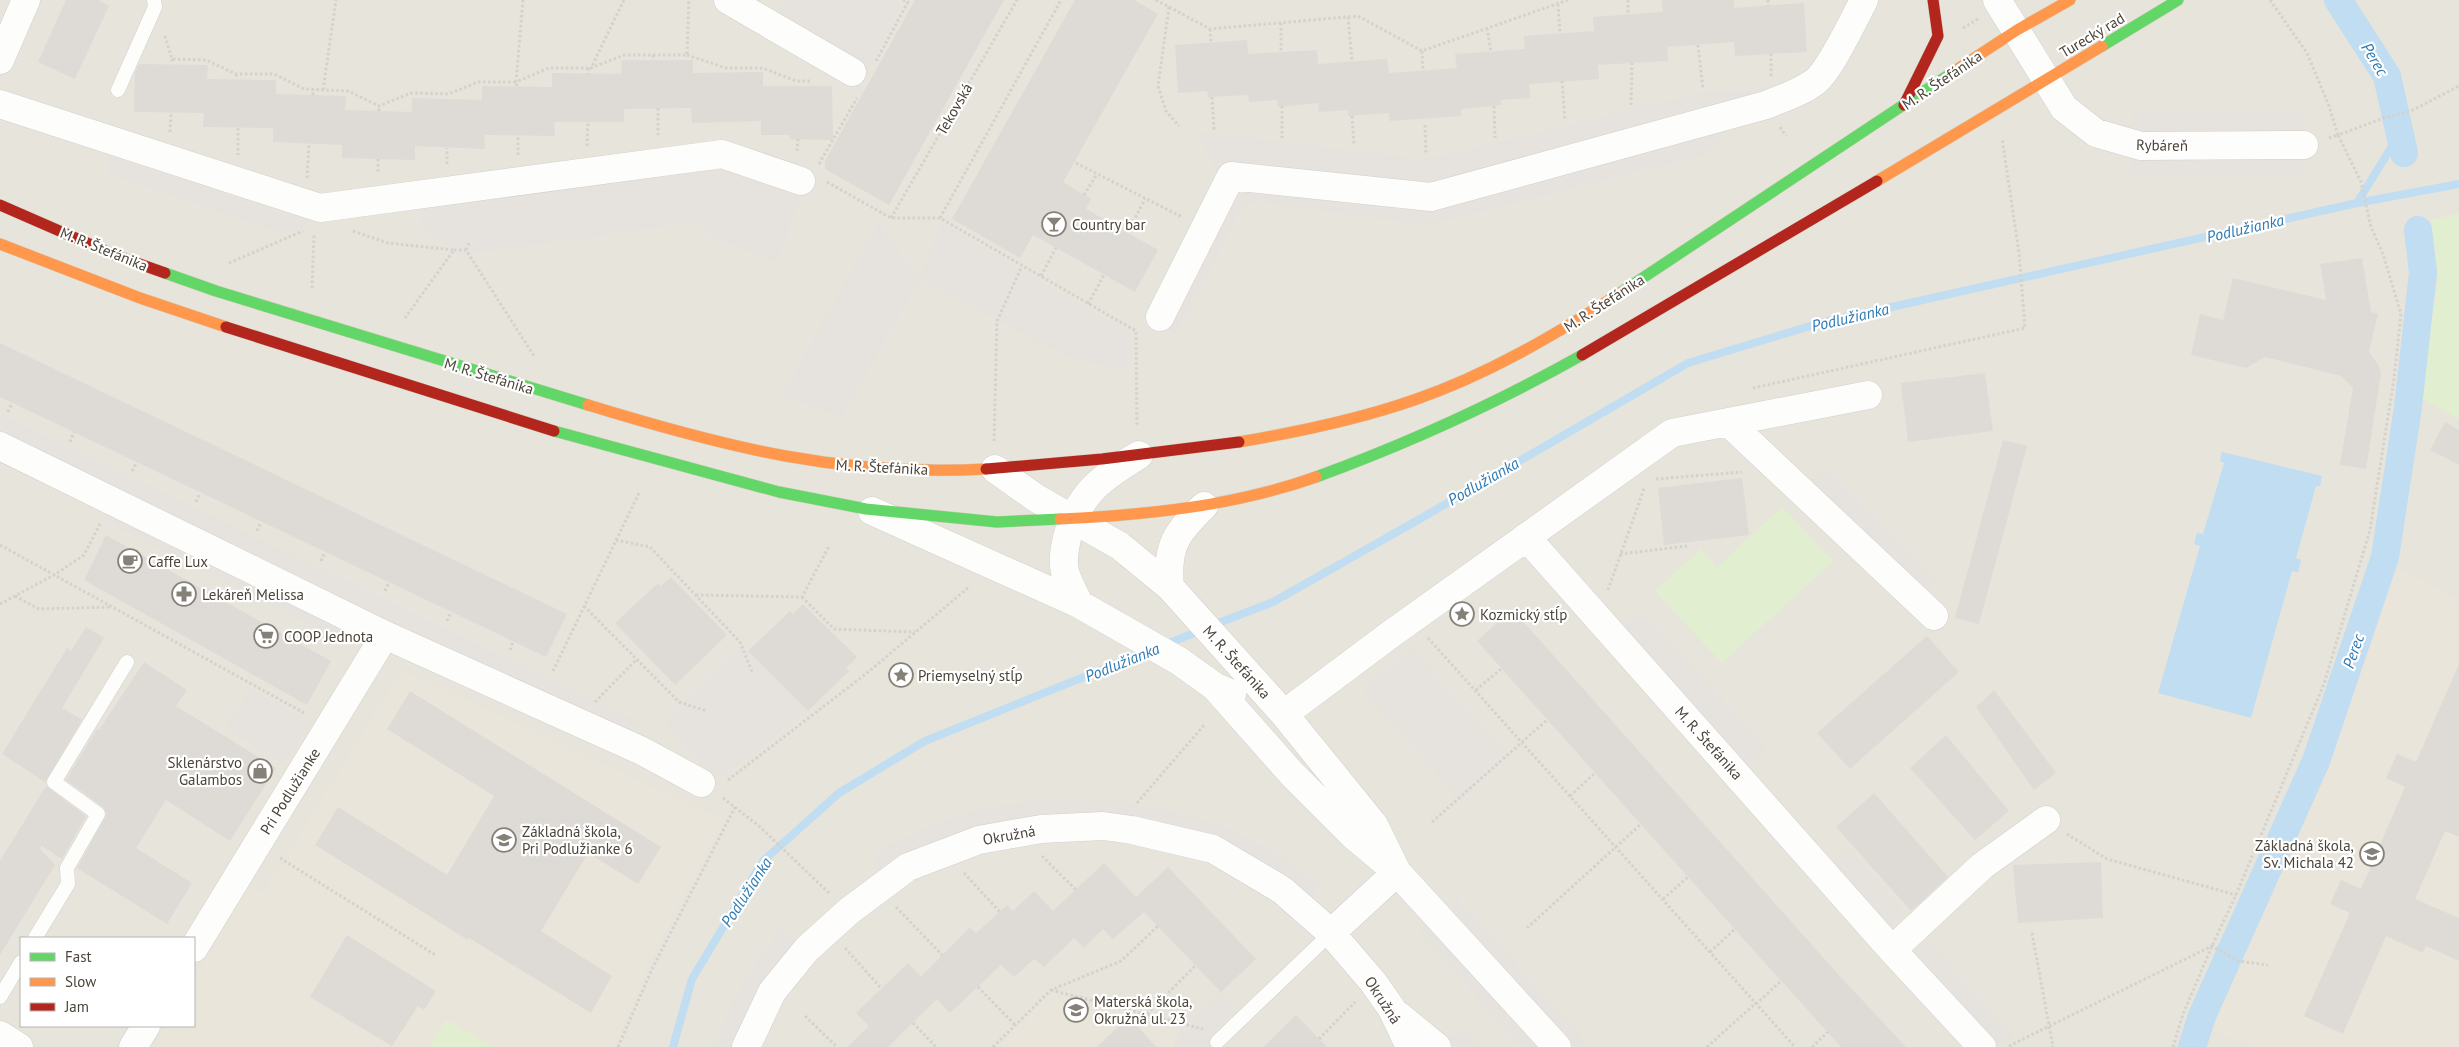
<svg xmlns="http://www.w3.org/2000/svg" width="2459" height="1047" font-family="'PT Sans',sans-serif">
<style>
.residential{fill:#e7e4dc;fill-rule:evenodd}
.education{fill:#eae5da}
.green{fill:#e1eecf}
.parking{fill:#e6e3df}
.water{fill:#c0ddf1}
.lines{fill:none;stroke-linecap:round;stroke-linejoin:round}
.stream{stroke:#c0ddf1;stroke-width:8}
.canal{stroke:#c0ddf1;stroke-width:28}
.building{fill:#dedbd6}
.lane-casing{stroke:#d2d0cb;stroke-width:15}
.street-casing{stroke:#d2d0cb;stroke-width:29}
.fast-casing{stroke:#d6cebb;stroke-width:12}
.slow-casing{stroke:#d6cebb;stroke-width:12}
.jam-casing{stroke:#d6cebb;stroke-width:12}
.path{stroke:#d3d2cc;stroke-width:3;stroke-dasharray:2.5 2.5;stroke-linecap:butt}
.lane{stroke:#fdfdfc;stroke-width:14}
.street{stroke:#fdfdfc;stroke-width:28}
.fast{stroke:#63d668;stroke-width:11}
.slow{stroke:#ff974d;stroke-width:11}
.jam{stroke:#b3261e;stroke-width:11}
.labels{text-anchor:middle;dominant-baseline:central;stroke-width:4.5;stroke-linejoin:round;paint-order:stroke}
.street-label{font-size:15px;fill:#4b4439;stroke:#fff}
.poi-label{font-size:15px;fill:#4b4439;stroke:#fff;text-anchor:start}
.water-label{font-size:16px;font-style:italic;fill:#2e7ab2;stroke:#fff}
</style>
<rect width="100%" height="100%" fill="#f4f2ee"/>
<!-- residential -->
<path class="residential" d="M0,0H2459V1047H0ZM21,938H194V1026H21Z"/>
<!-- education -->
<path class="education" d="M2394,566L2459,600V1047H2253L2212,1029L2238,961L2331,747Z
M402,670L723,820L648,965L613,1047H153L165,1026H194V977L248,885L263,894Z
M1052,993L1181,1027L1173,1047H998Z"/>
<!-- green -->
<path class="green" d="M2459,213V419L2418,397L2438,281L2431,220Z
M1782,507L1833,561L1722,663L1655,591L1701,549L1717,567Z
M446,1019L494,1047H430Z"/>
<!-- parking -->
<path class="parking" d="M785,0H893L903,6L856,91L765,37Z
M1758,90L1709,154L1426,225L1257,202L1248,204L1239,212L1176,335L1150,321L1223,180L1194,131L1411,158H1434L1703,92Z
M2132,111L2305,113L2303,176L2130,174Z
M108,155L312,223L285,234L108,174Z
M725,164L804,190L777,262L715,239L693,223L462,255L422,227L417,202Z
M941,222L1131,334V371L1069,358L920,280L841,418L782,395L878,223L919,279Z
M3,415L548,678L642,723L622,735L0,434V422Z
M1828,468L1936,581L1923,597L1805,485Z
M112,506L353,627L345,642L104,521Z
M1641,610L1767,748L1744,770L1618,632Z
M745,642L748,651L808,711L723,776L699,763L664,722Z
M1411,649L1509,755L1460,800L1362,690Z
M250,689L310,722L284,764L225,728Z
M1054,798L1117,801L1168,810L1226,827L1275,853L1321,886L1310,899L1145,820L881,873L873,853L923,829L979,809Z
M1848,848L1904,912L1889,925L1832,861Z
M1457,897L1590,1047H1575L1448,904Z
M1427,925L1536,1047H1521L1419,932Z
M781,929L798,944L734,1047H712L730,1011L729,1007L758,959Z
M1926,939L2015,1038L1997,1046L1912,955Z
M1222,993L1237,1009L1213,1032L1227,1047H1173L1181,1027Z
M1463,1028L1480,1047H1454L1447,1040Z"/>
<!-- water -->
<path class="water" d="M2222,452L2322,476L2320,486H2316L2296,558L2301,560L2298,572L2292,571L2251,718L2158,693L2200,546L2194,544L2197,533L2203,534L2224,463L2220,461Z"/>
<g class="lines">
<!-- stream -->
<path class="stream" d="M2357,203L2400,133
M1213,625L1273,602L1418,520L1688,363L1820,323L2357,203L2459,184
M1164,645L1202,630
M673,1047L692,979L763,861L839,793L925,741L1148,651"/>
<!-- canal -->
<path class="canal" d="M2338,0L2387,76L2404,153
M2192,1047L2202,1016L2316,761L2385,557L2408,407L2423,272L2418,230"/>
</g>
<!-- building -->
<path class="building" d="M66,0H98L109,6L75,79L38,62Z
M915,0H1004L889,205L825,169V161Z
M1075,0H1134L1158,14L1063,182L1091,199L1086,209L1158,250L1135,292L1033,235L1020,258L952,219Z
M1662,0H1734V8L1804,3L1807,52L1735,56L1734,42L1667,47L1668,61L1598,65L1599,79L1529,84L1530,98L1501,100L1502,105L1461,109V116L1390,121L1389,113L1348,116V110L1319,112L1318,103L1278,107L1277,100L1249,102L1248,95L1208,97L1207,91L1178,93L1175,45L1247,40L1248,54L1317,50L1318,64L1387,59L1389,73L1457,68L1455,54L1525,49L1524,36L1594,31L1593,17L1663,12Z
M622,60H693V73L763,72V86H832L833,140L790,139V135H761V121L692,123L691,108L624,109V122H554L555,136L484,135L485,149L415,146V160L342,158V145L273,142V128L203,127L204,113L134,112L135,73L139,64L208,65L207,79L276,80V94L346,96L345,110L412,112V98L482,100V86L552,87V73L621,74Z
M2362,258L2371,312L2378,314L2369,352L2379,366L2381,373L2366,469L2340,465L2353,388L2341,376L2265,357L2246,368L2191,355L2200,314L2223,320L2233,278L2326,300L2320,264Z
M0,343L567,614L546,657L0,397Z
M1985,373L1993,431L1908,442L1901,383Z
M2445,422L2459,430V465L2430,450Z
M2003,440L2027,446L1979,624L1955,618Z
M1742,478L1749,535L1664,545L1658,488Z
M106,535L331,661L307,705L84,580Z
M671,577L727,635L675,685L615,623L658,583L661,586Z
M803,604L857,657L846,668L849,671L808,711L748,651L790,611L793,614Z
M1512,609L1838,974L1906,1047H1841L1756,953L1477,641Z
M86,627L104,638L62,708L82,720L45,782L2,754L67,648L71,651Z
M1927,636L1959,672L1850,769L1817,733Z
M144,662L187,690L176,706L276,768L230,841L166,800L136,848L192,883L167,924L77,868L107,814L103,807L66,780L97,729L99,730Z
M2459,664V837L2445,831L2415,899L2459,918V961L2426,946L2423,953L2386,936L2343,1034L2304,1016L2350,913L2330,904L2341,880L2361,889L2405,787L2386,778L2397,754L2416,762Z
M1994,690L2056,773L2034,790L1976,707Z
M410,691L661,847L638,884L588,853L541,931L612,976L591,1013L469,938L468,940L315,845L338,807L447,875L494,796L387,729Z
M1946,735L2009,811L1975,840L1910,768Z
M46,786L86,816L62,859L42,846L40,849L55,865L0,955V861Z
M1874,793L1948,877L1911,911L1836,827Z
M2101,862L2103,918L2018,923L2013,865Z
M1104,863L1136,897L1168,867L1256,959L1221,992L1144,912L1113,939L1103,929L1084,948L1074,938L1044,967L1034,959L1014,977L1001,965L950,1013L937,999L888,1047H847L869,1026L856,1013L908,963L921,977L970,927L976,933L1007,905L1013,911L1034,891L1053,911Z
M347,935L436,991L424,1010L418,1006L392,1046L310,997Z
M1296,1015L1327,1047H1263Z
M1129,1016L1156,1047H1097Z"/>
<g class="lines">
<!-- lane casing -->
<g class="lane-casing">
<path id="lane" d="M118,90L155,7L154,0
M35,938L68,884L67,868L98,814L54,782L127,662
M0,997L21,962
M1217,1042L1331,933"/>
</g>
<!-- street casing -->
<g class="street-casing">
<path id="street" d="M728,0L852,72
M1997,0L2064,108L2096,133L2141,146L2304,145
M0,60L26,0
M0,104L320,208L722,154L801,181
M1160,317L1231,176L1431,197L1766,105C1783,98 1802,92 1816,81C1831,68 1854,19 1864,0
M1729,423L1934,616
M0,446L385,635L642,751L701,783
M995,469L1036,498L1120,546L1170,587L1284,714L1374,825L1397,872
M872,511L1079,604L1179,661L1214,686L1232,694
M1526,537L1892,950L1982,1047
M1170,587C1166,546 1176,533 1204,506
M1079,604C1075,594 1068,583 1065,572C1062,559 1065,546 1068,534C1080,492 1103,477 1139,455
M1214,686L1292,774L1354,836L1397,872L1557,1047
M1284,714L1391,634L1672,433L1868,395
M1331,933L1397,872
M194,948L385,635
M1892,950L1982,866L2046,820
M1398,1015L1437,1047
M0,1035L19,1047
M133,1047L146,1026
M746,1047L772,992L807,949L849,911L908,867L979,840L1041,829L1103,826L1132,830L1213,849L1282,890L1331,933L1373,982L1392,1009L1410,1047"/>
</g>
<!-- fast casing -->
<g class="fast-casing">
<path id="fast" d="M2102,46L2178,0
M165,273L216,291L588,405
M1620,293L1953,72
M554,431L779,492L866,509L997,522L1060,519
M1316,477C1409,443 1497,403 1582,355"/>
</g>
<!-- slow casing -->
<g class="slow-casing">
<path id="slow" d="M1953,72L2017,30L2070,0
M1877,181L2102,46
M0,244L140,298L226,327
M588,405C725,447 841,477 986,469
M1239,442C1298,432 1357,420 1414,400C1487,375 1555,335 1620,293
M1060,519C1147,515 1234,506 1316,477"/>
</g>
<!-- jam casing -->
<g class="jam-casing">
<path id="jam" d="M1904,105L1938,36L1933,0
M0,205L117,256L165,273
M226,327L554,431
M1582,355L1877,181
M986,469L1102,459L1239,442"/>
</g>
<!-- path -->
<path class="path" d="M523,0L516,82L549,68H591
M624,0L591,68L624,55H687L689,0
M1156,0L1210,29L1358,16L1422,51L1568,0
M1628,0V15
M1768,0V6
M2270,0L2307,53L2329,106L2338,135L2384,118L2411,111L2459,86
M1558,4L1560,33
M1169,7L1158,86L1166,111L1179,126
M1348,17L1352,61
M1281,23V52
M1487,28L1491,52
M1963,28L1978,19
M1210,29L1211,42
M165,36L172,59L206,60L236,74H274L304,89L348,91L379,106L411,93L448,94L479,82H516L517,86
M1698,45L1703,88
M1422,51L1423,70
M653,55L654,60
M687,55L726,68H763L796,81H812
M172,59V64
M876,61L908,2L903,0
M588,68V74
M236,74L237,79
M1771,76V54
M1562,81L1565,121
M323,90L336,0
M313,95V89
M1212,97L1214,130
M1631,105L1632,63
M1282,106V138
M1494,106L1495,138
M658,108V135
M379,111V106
M1352,116L1354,146
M1425,125L1426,155
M1780,127L1786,136
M238,128V155
M170,132L171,113
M587,146L588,122
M797,151L798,139
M518,155V135
M378,159V173
M1076,163L1182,217
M447,164V148
M819,164L857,98
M307,178L309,143
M827,182L891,218H940L1136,331L1137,426
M1084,195L1097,174
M891,218L1017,0
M940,218L1061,0
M1133,222L1145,199
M353,231L388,243L454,250L405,318
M454,250H466L534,356
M466,250L470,241
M229,263L303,231
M1041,276L1056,248
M312,288L314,234
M1088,304L1104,275
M1753,388L2025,328L2019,253L2002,138
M8,412L12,403
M994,441L997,321L1022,266
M70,442L74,432
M132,471L137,462
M1656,479L1742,472
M196,502L200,493
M257,531L261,522
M616,540L650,547L740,642L753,674
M0,545L306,714
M1620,554L1687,546
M321,561L325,552
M1608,590L1645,486
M385,591L389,582
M696,595L802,597L829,546
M15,596L39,609L111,607
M802,597L834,629L915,632
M0,604L54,575L84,555L100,524
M584,606L679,702L707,711
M447,621L451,612
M1428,638L1795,1047
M510,650L513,642
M553,671L640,491
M1476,690L1501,669
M595,702L637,659
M728,780L867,673L969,587
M1570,796L1595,773
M723,798L759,826L830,894
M1137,803L1205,724
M1432,822L1547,720
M2067,834L2107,859L2236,895
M1042,856L1076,890
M280,858L437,956
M964,873L1000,912
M1663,899L1688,877
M896,907L942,955
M1527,928L1641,824
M2032,933L2053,1047
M845,948L881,988
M1710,952L1735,929
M978,987L1015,1025
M1051,990L1203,1029
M1756,1004L1781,981
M1147,1014L1196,965
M805,1016L837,1047
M913,1023L936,1047
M1319,1039L1355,1002
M2009,1046L2212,946L2238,961L2268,965
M618,1047L653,967L735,807
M993,1047L1051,990L1121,961L1158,926
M1707,1047L1756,1003
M1812,1047L1828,1032
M2173,1047L2183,1014L2212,946L2236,895L2324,684L2370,530L2394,379L2401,314L2383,254L2371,227L2361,182L2338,135L2329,138"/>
<!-- lane -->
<use href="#lane" class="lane"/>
<!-- street -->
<use href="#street" class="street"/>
<!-- fast -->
<use href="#fast" class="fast"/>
<!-- slow -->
<use href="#slow" class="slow"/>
<!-- jam -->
<use href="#jam" class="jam"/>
</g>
<!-- icons -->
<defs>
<g id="bar-ring" transform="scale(1.25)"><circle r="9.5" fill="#fff" stroke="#868178" stroke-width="1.5"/><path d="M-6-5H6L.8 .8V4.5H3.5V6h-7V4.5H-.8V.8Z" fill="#868178"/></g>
<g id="cafe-ring" transform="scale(1.25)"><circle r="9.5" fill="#fff" stroke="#868178" stroke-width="1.5"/><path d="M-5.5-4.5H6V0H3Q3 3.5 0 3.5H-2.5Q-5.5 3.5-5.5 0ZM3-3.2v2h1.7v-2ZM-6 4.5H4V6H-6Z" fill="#868178"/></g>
<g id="pharmacy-ring" transform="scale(1.25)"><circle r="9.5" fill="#fff" stroke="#868178" stroke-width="1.5"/><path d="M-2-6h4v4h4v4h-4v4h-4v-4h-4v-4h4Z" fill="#868178"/></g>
<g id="sight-ring" transform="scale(1.25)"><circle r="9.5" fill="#fff" stroke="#868178" stroke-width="1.5"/><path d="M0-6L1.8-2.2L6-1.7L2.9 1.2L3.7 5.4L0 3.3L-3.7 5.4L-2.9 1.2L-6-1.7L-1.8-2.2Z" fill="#868178"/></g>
<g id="supermarket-ring" transform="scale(1.25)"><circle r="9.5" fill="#fff" stroke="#868178" stroke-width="1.5"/><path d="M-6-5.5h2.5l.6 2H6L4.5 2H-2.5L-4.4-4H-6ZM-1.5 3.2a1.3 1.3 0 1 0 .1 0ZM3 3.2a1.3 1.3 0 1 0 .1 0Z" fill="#868178"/></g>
<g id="shop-ring" transform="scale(1.25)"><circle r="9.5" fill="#fff" stroke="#868178" stroke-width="1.5"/><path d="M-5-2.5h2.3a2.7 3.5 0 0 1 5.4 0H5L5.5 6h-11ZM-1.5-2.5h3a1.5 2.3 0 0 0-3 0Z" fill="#868178"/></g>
<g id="school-ring" transform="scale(1.25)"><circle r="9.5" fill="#fff" stroke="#868178" stroke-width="1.5"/><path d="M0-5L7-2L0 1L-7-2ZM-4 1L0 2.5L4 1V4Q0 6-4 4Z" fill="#868178"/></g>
</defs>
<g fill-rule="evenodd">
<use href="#bar-ring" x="1054" y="224"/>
<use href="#cafe-ring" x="130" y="561"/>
<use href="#pharmacy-ring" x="184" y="594"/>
<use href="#sight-ring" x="1462" y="614"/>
<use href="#supermarket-ring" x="266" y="636"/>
<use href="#sight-ring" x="901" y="675"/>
<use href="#shop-ring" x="260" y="771"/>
<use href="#school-ring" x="504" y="840"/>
<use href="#school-ring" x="2372" y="854"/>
<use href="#school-ring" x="1076" y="1010"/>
</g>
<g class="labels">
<!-- street labels -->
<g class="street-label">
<text transform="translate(2092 35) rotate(-31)">Turecký rad</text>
<text transform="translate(1942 80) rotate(-34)">M. R. Štefánika</text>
<text transform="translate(954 109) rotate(-60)">Tekovská</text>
<text transform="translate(2162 145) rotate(1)">Rybáreň</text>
<text transform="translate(104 249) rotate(22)">M. R. Štefánika</text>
<text transform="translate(1604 303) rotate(-33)">M. R. Štefánika</text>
<text transform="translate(489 376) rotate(17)">M. R. Štefánika</text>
<text transform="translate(882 467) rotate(3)">M. R. Štefánika</text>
<text transform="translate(1237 662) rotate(48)">M. R. Štefánika</text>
<text transform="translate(1709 743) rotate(48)">M. R. Štefánika</text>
<text transform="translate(290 791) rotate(-58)">Pri Podlužianke</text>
<text transform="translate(1009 835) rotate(-10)">Okružná</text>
<text transform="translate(1383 1000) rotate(57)">Okružná</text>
</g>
<!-- poi labels -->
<g class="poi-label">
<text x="1072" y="224">Country bar</text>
<text x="148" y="561">Caffe Lux</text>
<text x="202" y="594">Lekáreň Melissa</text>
<text x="1480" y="614">Kozmický stĺp</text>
<text x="284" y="636">COOP Jednota</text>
<text x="918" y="675">Priemyselný stĺp</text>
<text x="242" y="762" text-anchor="end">Sklenárstvo<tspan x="242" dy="17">Galambos</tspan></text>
<text x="522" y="831">Základná škola,<tspan x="522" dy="17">Pri Podlužianke 6</tspan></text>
<text x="2354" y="845" text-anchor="end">Základná škola,<tspan x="2354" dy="17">Sv. Michala 42</tspan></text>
<text x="1094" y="1001">Materská škola,<tspan x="1094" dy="17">Okružná ul. 23</tspan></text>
</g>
<!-- water labels -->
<g class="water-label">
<text transform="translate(2375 59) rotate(59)">Perec</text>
<text transform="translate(2245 228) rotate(-13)">Podlužianka</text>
<text transform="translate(1850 317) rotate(-13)">Podlužianka</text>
<text transform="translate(1483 481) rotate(-30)">Podlužianka</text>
<text transform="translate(2353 651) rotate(-71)">Perec</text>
<text transform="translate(1122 662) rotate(-22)">Podlužianka</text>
<text transform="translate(746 892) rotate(-57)">Podlužianka</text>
</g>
</g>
<!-- legend -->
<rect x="20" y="937" width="175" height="90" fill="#ffffff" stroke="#b7b4b0"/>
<rect x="30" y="953" width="25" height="8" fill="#63d668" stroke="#b7b4b0"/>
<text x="65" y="962" font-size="15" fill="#4b4439">Fast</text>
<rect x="30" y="978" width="25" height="8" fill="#ff974d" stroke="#b7b4b0"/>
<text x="65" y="987" font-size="15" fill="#4b4439">Slow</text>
<rect x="30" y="1003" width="25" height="8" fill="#b3261e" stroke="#b7b4b0"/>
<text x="65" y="1012" font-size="15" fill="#4b4439">Jam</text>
</svg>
